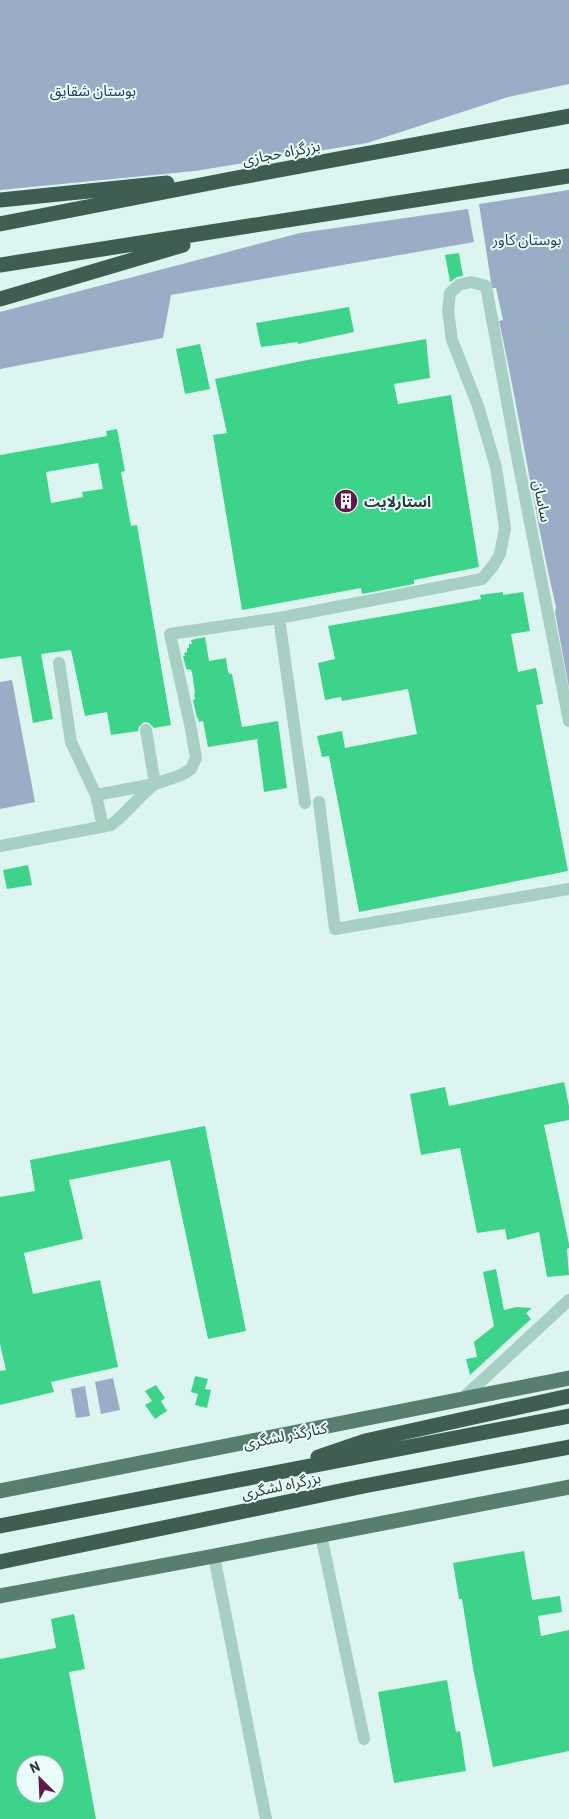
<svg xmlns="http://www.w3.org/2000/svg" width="569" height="1819" font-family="Barlow,'Noto Sans Arabic',sans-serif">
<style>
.green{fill:#9bacc6}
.building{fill:#3ed38b;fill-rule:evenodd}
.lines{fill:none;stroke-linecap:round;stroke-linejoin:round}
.path{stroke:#91bbaf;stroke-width:2.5;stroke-dasharray:2.5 2.5;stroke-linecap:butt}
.minor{stroke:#a7cfc4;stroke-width:12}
.major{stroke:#587e70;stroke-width:15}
.highway{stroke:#3f5d50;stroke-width:15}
.labels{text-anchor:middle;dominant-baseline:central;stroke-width:4;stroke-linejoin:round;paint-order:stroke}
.park-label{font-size:15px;fill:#293b5c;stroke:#eafcf9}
.street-label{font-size:15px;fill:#283b33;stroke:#eafcf9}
.poi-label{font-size:15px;font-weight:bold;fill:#283b33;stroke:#eafcf9;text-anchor:start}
</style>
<rect width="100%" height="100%" fill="#ddf5f0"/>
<!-- green -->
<path class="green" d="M0,0H569V84L508,97L367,143L195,171L0,190Z
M569,190V688L555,612L556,607C534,513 520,416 499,321L503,320L496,288H492L479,204Z
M468,209L474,242L171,295L163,338L0,369V312L300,233Z
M12,680L35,802L0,809V682Z
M113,1378L120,1410L101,1414L95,1382Z
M85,1386L90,1416L76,1418L71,1389Z"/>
<!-- building -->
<path class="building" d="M459,253L463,276L457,277L450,282L445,255Z
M349,307L354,332L298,344V342L261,347L256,323Z
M426,339L430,378L394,384L398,404L451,395L479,567L414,580V584L362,594L361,588L242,610L213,435L227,433L215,379L302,361Z
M200,344L210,389L185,394L176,349Z
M117,429L125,471L121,472L131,526L137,525L171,725L154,728L149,723L144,722L139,727L138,731L111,735L107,712L85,716L71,650L41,654L53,719L33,723L21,656L0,659V455L107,436L106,431ZM98,463L103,489L82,492L83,497L51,503L46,472Z
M503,592V595L523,592L530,631L511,634L518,672L536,668L543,704L536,705L568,871L359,912L329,756L322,757L317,736L342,731L345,748L417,734L408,689L342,701L341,697L325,700L318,663L335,659L328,626L481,599L480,595Z
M205,637L209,661L226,658L228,672L230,674H232L242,727L278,721L287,788L264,792L257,739L208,747L203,721L199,722L198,718H197L193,700L195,699L194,694L195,693L192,672L190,669L187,670L186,668L183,656H185L184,653L187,652V648H189V644H192L191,640Z
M28,865L32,885L7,889L3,870Z
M564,1082L569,1106V1120L544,1125L569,1244V1248L567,1249L569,1275L547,1277L539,1232L507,1240L505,1229L477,1233L460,1148L421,1155L410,1094L445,1087L449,1106Z
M205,1126L246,1331L208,1339L170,1160L69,1180L83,1239L24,1253L33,1294L100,1280L118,1367L51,1382L54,1392L0,1405V1371L6,1370L0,1344V1197L35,1191L30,1160Z
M496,1269L504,1310L517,1307L532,1308L526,1313L531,1319L470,1375L466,1359L477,1357L474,1342L494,1326L483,1272Z
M195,1376L208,1379L205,1389L211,1390L207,1408L195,1405L198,1394L191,1392Z
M156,1385L165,1398L161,1401L167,1411L155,1419L145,1405L152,1401L145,1391Z
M524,1551L532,1600L560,1596L562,1612L538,1616L541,1636L569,1630V1751L493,1767L473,1668L462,1599H459L453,1563Z
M74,1614L85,1669L69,1672L96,1819H0V1659L56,1648L51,1619ZM25,1764H55V1794H25Z
M447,1680L456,1732L460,1731L466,1771L394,1783L378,1692Z"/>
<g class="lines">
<!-- path -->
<path class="path" d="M498,284L569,269
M508,338L569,327
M562,608L569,607"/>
<!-- minor -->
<path class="minor" d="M279,618L305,803
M59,663L71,742L96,795L103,827
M96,795L155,784L181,775L191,769L196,758L191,729L170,634L279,618L482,579L493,566L500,554L505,528L496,467L478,406L452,340L448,311L450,293L459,285L471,282L486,286L516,451L569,721
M319,802L335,929L569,889
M0,846L111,825C127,813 139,796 155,784L146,730
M462,1399L569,1300
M321,1535L364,1739
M214,1556L266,1819"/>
<!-- major -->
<path class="major" d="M0,1491L569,1378
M0,1596L214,1556L569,1487"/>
<!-- highway -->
<path class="highway" d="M0,200L167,183
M0,224L231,179L569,116
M0,265L569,176
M0,299L183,245
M318,1457L365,1441L569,1396
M0,1526L569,1416
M0,1562L364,1486L569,1447"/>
</g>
<!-- icons -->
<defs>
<g id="building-disc" transform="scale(1.25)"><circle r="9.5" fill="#611948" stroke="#eafcf9"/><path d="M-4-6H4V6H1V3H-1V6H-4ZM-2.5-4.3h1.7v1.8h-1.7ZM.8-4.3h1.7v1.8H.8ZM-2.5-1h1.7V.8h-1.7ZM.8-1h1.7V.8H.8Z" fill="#fff"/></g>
</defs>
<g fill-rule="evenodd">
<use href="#building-disc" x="346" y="501"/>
</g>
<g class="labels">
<!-- park labels -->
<g class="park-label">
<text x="93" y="90">بوستان شقایق</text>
<text x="527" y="239">بوستان کاور</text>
</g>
<!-- street labels -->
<g class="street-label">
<text transform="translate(281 152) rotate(-11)">بزرگراه حجازی</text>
<text transform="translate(543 501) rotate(79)">ساسان</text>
<text transform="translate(285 1435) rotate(-11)">کنارگذر لشگری</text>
<text transform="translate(281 1485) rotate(-12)">بزرگراه لشگری</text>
</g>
<!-- poi labels -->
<g class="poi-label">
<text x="364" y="501">استارلایت</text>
</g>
</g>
<!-- north arrow -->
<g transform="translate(40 1779) rotate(336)"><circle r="24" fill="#eafcf9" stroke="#9cafaa"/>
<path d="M0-4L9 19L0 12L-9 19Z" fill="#611948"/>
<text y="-8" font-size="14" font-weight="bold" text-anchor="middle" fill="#283b33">N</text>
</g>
</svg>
